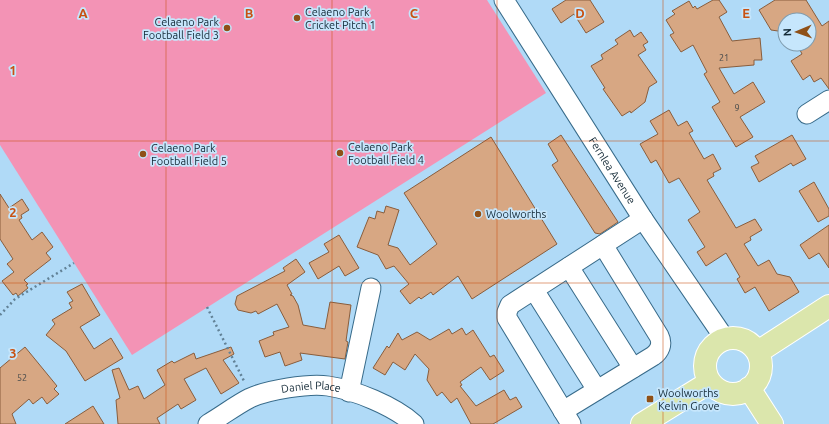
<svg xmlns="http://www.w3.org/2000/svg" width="829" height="424" font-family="Ubuntu,sans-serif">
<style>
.green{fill:#f393b5}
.building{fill:#d7a783;stroke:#895d3c}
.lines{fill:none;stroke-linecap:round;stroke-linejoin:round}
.minor-casing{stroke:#386b8a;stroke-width:21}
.major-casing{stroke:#fff;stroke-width:24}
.path{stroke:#628297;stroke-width:2.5;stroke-dasharray:2 3;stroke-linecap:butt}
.minor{stroke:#fff;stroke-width:19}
.major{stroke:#dbe6ac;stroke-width:22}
.grid{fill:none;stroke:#c85212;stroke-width:1;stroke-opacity:0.55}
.poi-dot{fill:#8f5017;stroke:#c6e6fc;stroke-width:1.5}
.labels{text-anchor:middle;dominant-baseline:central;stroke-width:3.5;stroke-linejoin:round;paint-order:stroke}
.number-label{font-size:9px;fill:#45494a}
.poi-label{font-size:11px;fill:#142a37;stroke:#c6e6fc;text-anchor:start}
.street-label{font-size:11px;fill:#142a37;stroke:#c6e6fc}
.grid-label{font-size:13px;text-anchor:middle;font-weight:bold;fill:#c85212;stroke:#c6e6fc;stroke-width:3.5;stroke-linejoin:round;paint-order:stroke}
</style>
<rect width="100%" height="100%" fill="#b0daf7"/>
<!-- green -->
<path class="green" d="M0,0H487L546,93L132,355L0,145Z"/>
<!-- building -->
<path class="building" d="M566,0H590L604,22L586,33L574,14L561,23L552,9Z
M713,0H719L727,12L719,17L732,41L760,38L762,60H754V65L719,68L734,94L753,82L765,102L740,117L753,137L736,147L712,107L720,102L704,74L707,72L693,45L681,52L670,35L674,33L666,20L675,14L672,11L689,1L693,8L695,6L697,9Z
M775,0H806L822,26L829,21V89L821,78L814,82L810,75L803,80L791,61L802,54L798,46L801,44H809V20H785V32L771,30L759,10Z
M630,30L634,37L641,32L648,42L643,45L646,50L638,55L657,82L649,87L645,102L631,113L630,111L622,116L603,89L605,88L591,66L603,59L601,55L618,44L615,40Z
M669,110L678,126L687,121L693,131L689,133L704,159L713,154L721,169L713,173L714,176L707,180L736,228L755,219L762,230L750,237L751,240L744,244L758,266L769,260L777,274L790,277L799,292L769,311L755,287L745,293L737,279L740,277L726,253L706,266L697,252L705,247L688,220L700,212L679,178L669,183L656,160L651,163L640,144L658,134L650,121Z
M561,135L618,222L600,234L595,233L552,165L558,161L548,144Z
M792,135L806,159L793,166L791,163L759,182L751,167L759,163L755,156Z
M491,137L557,244L472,299L458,276L433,295L431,292L421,299L419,297L410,304L400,291L409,284L394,266L386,269L378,255L357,247L369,217L375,219L377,211L384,213L386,206L399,210L388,245L398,248L410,265L437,244L404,193Z
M814,182L829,209V216L818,222L799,191Z
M0,194L9,208L22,199L29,210L21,215L22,218L19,220L32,240L42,232L53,247L46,253L51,259L24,280L28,284L26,285L28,288L18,296L16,293L13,295L2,281L14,272L7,264L13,259L0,239Z
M829,225V268L819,253L809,259L800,245Z
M339,235L359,268L345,276L339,266L318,279L309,263L329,252L324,244Z
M296,259L305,272L287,285L292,294L290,295L293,296L298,305L303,325L325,329L330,302L351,305L346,341L348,342L345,359L300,353L302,360L285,366L280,352L265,357L259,341L274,335L273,332L289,327L277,304L258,314L256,311L251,313L238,310L235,304L237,296L285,271L283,268Z
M82,284L100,315L80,327L94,349L111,338L123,358L85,381L66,351L46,335L55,324L52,320L72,308L69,303L73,301L67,292Z
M462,328L466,335L473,330L490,357L494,355L504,371L490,380L481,367L460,382L462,385L460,386L476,406L504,390L510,400L516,397L522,407L493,424H471L457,398L451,403L442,392L437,396L427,380L429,369L415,354L405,370L393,362L385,375L373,368L387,346L389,348L398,333L402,340L417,332L430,340L449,329L452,334Z
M25,347L57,386L54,389L59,394L47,404L42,397L33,404L29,399L12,414L16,424H0V368Z
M231,347L234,354L223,360L239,383L221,394L206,368L184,379L196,400L181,409L178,404L157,418L160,424H118L116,400L120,398L112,370L119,368L129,390L138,386L144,399L165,385L157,370L172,361L174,363L194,353L196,359Z
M93,406L104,424H65Z"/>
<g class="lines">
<!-- minor casing -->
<g class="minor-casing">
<g id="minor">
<path id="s1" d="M504,0L643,219L725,339"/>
<path d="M807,114L829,100"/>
<path d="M569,267L633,368"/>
<path d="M534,290L597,390"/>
<path d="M349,392L371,288"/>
<path d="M563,411L653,356C660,351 663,344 659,336L603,245"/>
<path id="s2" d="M208,424C222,416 236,405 250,398C267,390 309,383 328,386C355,390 394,406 414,424"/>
<path d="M571,424L507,318V312L510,305L643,219"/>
</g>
</g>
<!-- major casing -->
<g class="major-casing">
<path id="major" d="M705 366a28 28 0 1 1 56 0a28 28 0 1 1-56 0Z
M758,352L829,306
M749,388L772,424
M642,424L710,382"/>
</g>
<!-- path -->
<path class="path" d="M207,307L245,383
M0,315L15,299L74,263"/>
<!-- minor -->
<use href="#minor" class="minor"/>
<!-- major -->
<use href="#major" class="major"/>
</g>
<!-- grid -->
<path class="grid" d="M166,0V424M332,0V424M497,0V424M663,0V424M0,141H829M0,283H829"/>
<!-- markers -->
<g class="poi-dot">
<circle cx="297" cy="18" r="4"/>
<circle cx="227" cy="28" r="4"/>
<circle cx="340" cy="153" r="4"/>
<circle cx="143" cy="154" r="4"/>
<circle cx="478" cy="214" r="4"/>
<rect x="646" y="395" width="8" height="8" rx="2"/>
</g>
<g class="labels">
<!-- number labels -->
<g class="number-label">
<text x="724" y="58">21</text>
<text x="737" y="108">9</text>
<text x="22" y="378">52</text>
</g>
<!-- poi labels -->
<g class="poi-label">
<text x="305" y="12">Celaeno Park<tspan x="305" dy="13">Cricket Pitch 1</tspan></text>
<text x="219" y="22" text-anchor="end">Celaeno Park<tspan x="219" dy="13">Football Field 3</tspan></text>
<text x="348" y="147">Celaeno Park<tspan x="348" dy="13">Football Field 4</tspan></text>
<text x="151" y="148">Celaeno Park<tspan x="151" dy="13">Football Field 5</tspan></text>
<text x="486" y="214">Woolworths</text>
<text x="658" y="393">Woolworths<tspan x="658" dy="13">Kelvin Grove</tspan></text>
</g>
<!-- street labels -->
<g class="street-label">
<text stroke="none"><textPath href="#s1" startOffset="202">Fernlea Avenue</textPath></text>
<text stroke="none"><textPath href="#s2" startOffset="112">Daniel Place</textPath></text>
</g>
</g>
<g class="grid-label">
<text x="83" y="18">A</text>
<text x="249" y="18">B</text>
<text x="414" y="18">C</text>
<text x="580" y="18">D</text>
<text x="746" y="18">E</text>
<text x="13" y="75">1</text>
<text x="13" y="217">2</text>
<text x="13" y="358">3</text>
</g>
<!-- north arrow -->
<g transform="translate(797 32) rotate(268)"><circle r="19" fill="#c6e6fc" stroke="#7f9bad"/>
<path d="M0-3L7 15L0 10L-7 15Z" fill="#8f5017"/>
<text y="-6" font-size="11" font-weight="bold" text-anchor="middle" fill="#142a37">N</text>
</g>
</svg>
